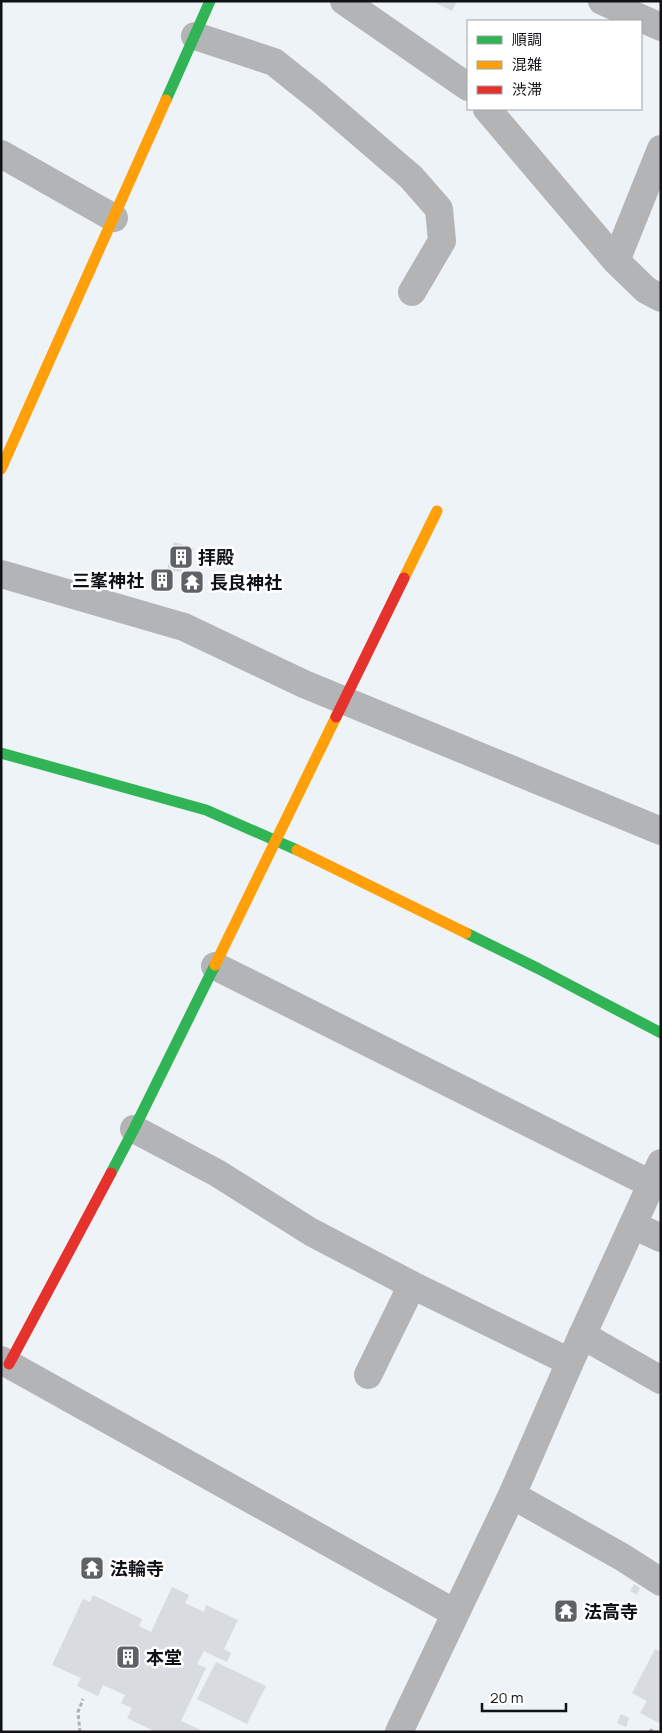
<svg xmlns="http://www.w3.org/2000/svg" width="662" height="1733" font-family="Manrope,'Noto Sans JP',sans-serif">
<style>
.building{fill:#d8dce0}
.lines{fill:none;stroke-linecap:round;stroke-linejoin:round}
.path{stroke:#afb2b4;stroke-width:3;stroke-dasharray:4 2.5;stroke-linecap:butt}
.street{stroke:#b2b4b6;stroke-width:28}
.fast{stroke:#30b455;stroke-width:11}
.slow{stroke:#ff9f0a;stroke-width:11}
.jam{stroke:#e5322d;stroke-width:11}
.labels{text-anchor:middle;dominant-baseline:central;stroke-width:5;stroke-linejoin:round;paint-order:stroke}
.poi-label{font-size:18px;font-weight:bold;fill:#101316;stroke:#fff;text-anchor:start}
</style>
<rect width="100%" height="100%" fill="#eef3f8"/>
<!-- building -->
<path class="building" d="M432,1H457L452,11Z
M174,542L194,548L189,567L183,565L181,572L167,570Z
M161,575L166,576L163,586L159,584Z
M634,1584L640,1588L637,1595L630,1591Z
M172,1587L189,1595L185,1603L204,1612L206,1605L238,1620L224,1649L231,1653L227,1662L204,1651L197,1664L206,1668L181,1721L201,1730L200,1732H156L127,1718L132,1708L121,1703L125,1695L103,1685L98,1696L77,1686L81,1678L52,1665L83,1599L90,1602L93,1595L142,1619L139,1626L151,1632Z
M655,1649L661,1652V1724L640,1713L647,1701L632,1693Z
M216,1662L266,1686L247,1724L197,1699Z
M621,1714L629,1718L626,1727L617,1723Z"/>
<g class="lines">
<!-- path -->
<path class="path" d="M80,1732L78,1712L83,1699
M650,1732L652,1729"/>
<!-- street -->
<path class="street" d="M344,1L468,87
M602,1L661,27
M195,36L274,62L319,98L411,177L439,209L442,241L412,292
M487,109L616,261L646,290L661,298
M1,154L114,218
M616,261L661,149
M1,574L184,627L304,684L661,831
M215,966L651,1184
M134,1129L217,1173L311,1232L412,1285L570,1362
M633,1225L661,1238
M582,1335L661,1380
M1,1360L455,1613
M368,1375L412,1285
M512,1495L622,1557L661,1582
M399,1732L512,1495L570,1362L661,1163"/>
<!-- fast -->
<path class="fast" d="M166,100L210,1
M1,753L206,810L297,850
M466,933L539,969L661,1033
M111,1173L134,1129L215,965"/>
<!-- slow -->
<path class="slow" d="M1,469L166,100
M404,578L437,511
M297,850L466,933
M215,965L336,717"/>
<!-- jam -->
<path class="jam" d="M336,717L404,578
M9,1364L111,1173"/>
</g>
<!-- icons -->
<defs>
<g id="building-square" transform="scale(1.25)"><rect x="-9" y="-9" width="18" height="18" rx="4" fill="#5e6165" stroke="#fff"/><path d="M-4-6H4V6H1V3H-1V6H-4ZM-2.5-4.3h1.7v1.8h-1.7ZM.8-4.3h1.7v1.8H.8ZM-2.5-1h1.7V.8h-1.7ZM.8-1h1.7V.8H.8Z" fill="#fff"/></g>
<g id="temple-square" transform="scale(1.25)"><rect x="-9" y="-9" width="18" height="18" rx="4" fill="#5e6165" stroke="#fff"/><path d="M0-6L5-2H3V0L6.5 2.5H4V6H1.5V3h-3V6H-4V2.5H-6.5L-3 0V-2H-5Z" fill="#fff"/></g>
</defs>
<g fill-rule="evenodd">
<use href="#building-square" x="181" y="557"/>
<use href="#building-square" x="162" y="580"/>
<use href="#temple-square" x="192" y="582"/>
<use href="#temple-square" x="92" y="1568"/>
<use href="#temple-square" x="566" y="1611"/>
<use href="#building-square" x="128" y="1657"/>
</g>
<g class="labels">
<!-- poi labels -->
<g class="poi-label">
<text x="198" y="557">拝殿</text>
<text x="144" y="580" text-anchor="end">三峯神社</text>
<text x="210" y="582">長良神社</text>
<text x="110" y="1568">法輪寺</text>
<text x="584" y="1611">法高寺</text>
<text x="146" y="1657">本堂</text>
</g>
</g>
<!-- border -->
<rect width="662" height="1733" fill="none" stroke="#101316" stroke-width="5"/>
<!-- legend -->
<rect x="467" y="20" width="175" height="90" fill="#ffffff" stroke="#9fa1a2"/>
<rect x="477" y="36" width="25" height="8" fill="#30b455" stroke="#9fa1a2"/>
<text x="512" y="45" font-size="15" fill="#101316">順調</text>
<rect x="477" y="61" width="25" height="8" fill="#ff9f0a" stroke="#9fa1a2"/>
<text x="512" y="70" font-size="15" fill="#101316">混雑</text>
<rect x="477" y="86" width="25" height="8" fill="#e5322d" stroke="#9fa1a2"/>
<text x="512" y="95" font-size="15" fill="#101316">渋滞</text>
<!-- scale -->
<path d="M482 1703v8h84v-8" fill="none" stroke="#101316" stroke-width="2.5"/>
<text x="490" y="1703" font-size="15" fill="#101316" stroke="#ffffff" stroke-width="4" paint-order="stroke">20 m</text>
</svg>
